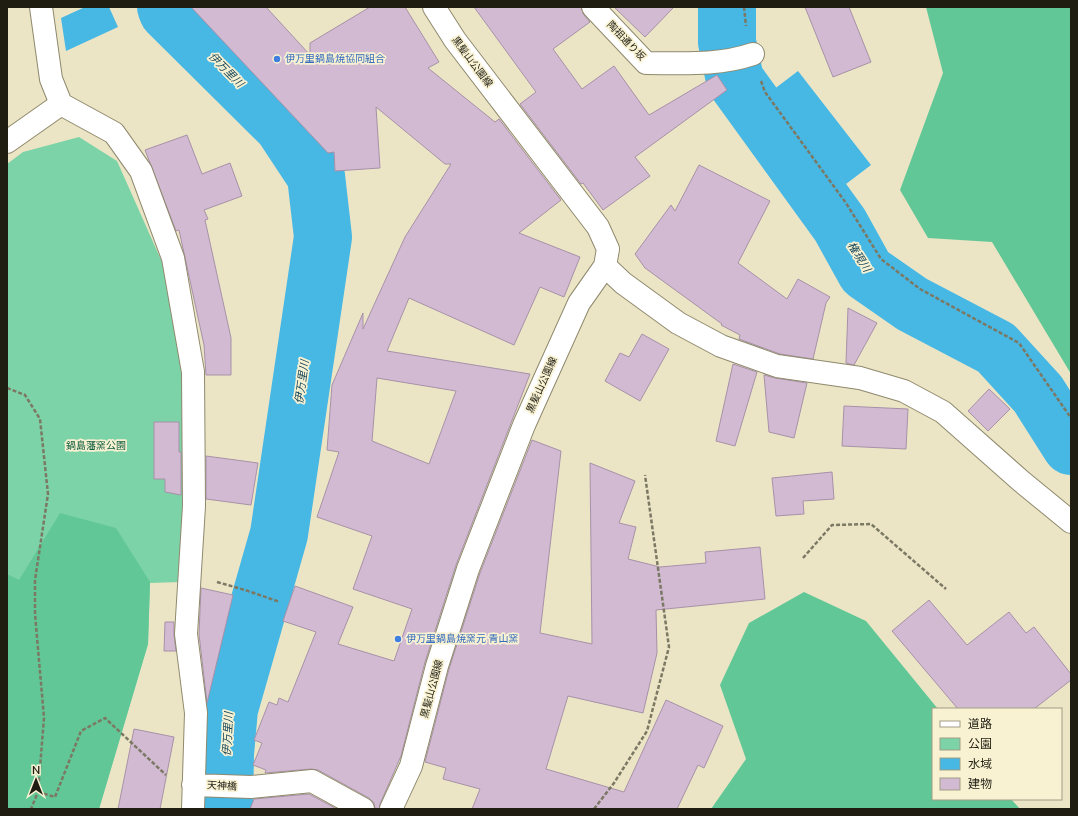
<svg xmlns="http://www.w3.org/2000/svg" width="1078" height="816" font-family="'Nunito Sans','Noto Sans JP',sans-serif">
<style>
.green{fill:#7dd3a8}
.forest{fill:#62c796}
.water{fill:#47b7e4}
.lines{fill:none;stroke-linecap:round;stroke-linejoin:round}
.river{stroke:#47b7e4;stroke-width:58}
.building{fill:#d1bad2;stroke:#a791a8;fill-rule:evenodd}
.street-casing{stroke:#8f896d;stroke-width:24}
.secondary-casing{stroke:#8f896d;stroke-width:24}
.path{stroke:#7b7864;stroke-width:2.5;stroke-dasharray:4 2;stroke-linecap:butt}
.street{stroke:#fff;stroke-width:22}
.secondary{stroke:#fff;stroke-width:22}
.shop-dot{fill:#3f7fe0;stroke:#f8f2d3;stroke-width:1.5}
.labels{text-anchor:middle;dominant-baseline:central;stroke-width:3.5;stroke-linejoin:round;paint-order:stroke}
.street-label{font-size:10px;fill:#1f1d12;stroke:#f8f2d3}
.shop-label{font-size:10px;fill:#366cbe;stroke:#f8f2d3;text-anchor:start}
.park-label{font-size:10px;fill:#0c5c3d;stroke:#f8f2d3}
.water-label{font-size:11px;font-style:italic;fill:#18475a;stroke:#f8f2d3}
</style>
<rect width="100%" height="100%" fill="#ebe5c6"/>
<!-- green -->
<path class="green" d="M79,137L117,161L162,262L184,374L185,517L181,582L150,583L148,644L99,809H7V164L23,152Z"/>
<!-- forest -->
<path class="forest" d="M926,7H1071V374L992,242L928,238L900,190L943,73Z
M60,513L116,528L150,582L148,644L99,809H7V574L19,580Z
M804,592L866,621L938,709H933V799H1011L1020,809H711L746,759L720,685L749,623Z"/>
<!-- water -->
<path class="water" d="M85,7H109L118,27L66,51L61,18Z
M798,71L871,165L846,184L773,90Z"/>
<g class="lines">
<!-- river -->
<path class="river" d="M166,7L168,12L283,126L316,176L323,237L279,534L229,709L225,754L224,809
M727,7V42L735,80L840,225L866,272L912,304L996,348L1038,394L1071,446"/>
</g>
<!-- building -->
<path class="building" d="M191,7H266L310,55V43L370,7H405L439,62L428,68L495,122L499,119L561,200L519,233L580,257L564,297L540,287L514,345L409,298L387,351L530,374L456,565L425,662L401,756L380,804L379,809H375L374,803L369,798L318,770L311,769L265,773L266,770L253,765L262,743L254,740L269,702L277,705L279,698L288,702L316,632L283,621L295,586L353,607L338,644L394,661L412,609L353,589L372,536L317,517L339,452L327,450L332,385L363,313V329L405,237L451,164H445L376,107L380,168L335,171L334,152L328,153ZM377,378L456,391L429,464L372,441Z
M474,7H581L584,15L590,22L553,49L582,89L614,66L649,115L717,75L727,90L635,157L650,176L603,210L583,183L581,184L520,104L536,92Z
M614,7H674L645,37Z
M805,7H849L871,62L833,77Z
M187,135L202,174L230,163L242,196L204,210L208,219L205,220L231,338V375H206L204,345L179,230L176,231L145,150Z
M699,165L770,201L738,263L787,299L798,279L830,297L826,303L813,359L780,354L739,339L740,335L721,325L722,324L645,268L635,254L671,205L675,211Z
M848,308L877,323L854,365L846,363Z
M642,334L669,349L640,401L605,381L620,353L629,357Z
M733,364L757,372L735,446L716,441Z
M764,375L775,378L807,383L794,438L769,432Z
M989,389L1010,409L988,431L968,411Z
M844,406L908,409L906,449L842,446Z
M154,422H179V452H181V495L165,492V479H154Z
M532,440L561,451L540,633L592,644L590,463L635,481L619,523L636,527L628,559L660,567L706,563L705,552L760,547L765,599L656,610L657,653L643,713L568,696L546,769L624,792L666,700L723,726L704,768L698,765L677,809H472L480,789L443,779L446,768L425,762L449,669L480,573Z
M206,456L258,463L251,505L206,499Z
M832,472L834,499L803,501L804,514L776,516L772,478Z
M201,588L233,595L207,703L199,634Z
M929,600L967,645L1009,612L1026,633L1034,627L1071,674V680L1034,709H958L892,631Z
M165,622H174V635L176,651H164Z
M134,729L174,737L160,809H118Z
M309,794L337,809H250L254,799Z"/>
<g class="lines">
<!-- street casing -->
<g class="street-casing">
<path id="street" d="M41,7L51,79L61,104L114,133L141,171L173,258L193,372L194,506L186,634L196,713L193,809
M593,7L646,63C682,63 718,66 753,54
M7,142L61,104
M193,785L251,787L312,781L363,809"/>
</g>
<!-- secondary casing -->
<g class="secondary-casing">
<path id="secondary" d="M605,266L623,283L678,323L721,346L777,366L860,378L904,391L943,412L1021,481L1071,522
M391,809L411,766L437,666L468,569L524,425L579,303L605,266L608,249L598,227L455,40L434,7"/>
</g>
<!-- path -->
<path class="path" d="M744,7L746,26
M761,81L765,92L846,203L881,259L920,289L1019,343L1071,418
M7,388L25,395L40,419L48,494L35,580V614L44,718L38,792L31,809
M803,558L832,525L871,524L946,589
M217,582L245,590L280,602
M38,792L55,797L81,731L105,718L166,775
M594,809L614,783L647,731L669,647L645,475"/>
<!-- street -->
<use href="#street" class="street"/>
<!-- secondary -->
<use href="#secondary" class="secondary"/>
</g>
<!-- markers -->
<g class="shop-dot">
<circle cx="277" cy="59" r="4"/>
<circle cx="398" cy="639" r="4"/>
</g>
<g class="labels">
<!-- street labels -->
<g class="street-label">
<text transform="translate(626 41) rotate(46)">陶祖通り坂</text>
<text transform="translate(472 62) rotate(53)">黒髪山公園線</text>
<text transform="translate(542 385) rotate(-66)">黒髪山公園線</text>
<text transform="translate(432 689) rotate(-75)">黒髪山公園線</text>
<text transform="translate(222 786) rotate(3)">天神橋</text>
</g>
<!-- shop labels -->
<g class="shop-label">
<text x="285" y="59">伊万里鍋島焼協同組合</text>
<text x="406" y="639">伊万里鍋島焼窯元 青山窯</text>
</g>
<!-- park labels -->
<g class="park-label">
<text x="96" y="446">鍋島藩窯公園</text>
</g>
<!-- water labels -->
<g class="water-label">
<text transform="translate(226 70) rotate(45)">伊万里川</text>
<text transform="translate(859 257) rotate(58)">権現川</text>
<text transform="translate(302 382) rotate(-82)">伊万里川</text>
<text transform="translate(228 734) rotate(-87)">伊万里川</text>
</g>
</g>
<!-- border -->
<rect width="1078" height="816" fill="none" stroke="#1f1d12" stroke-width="16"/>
<!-- legend -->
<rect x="932" y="708" width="130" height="92" fill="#f8f2d3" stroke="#a19d86"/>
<rect x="940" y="721" width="20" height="6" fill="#ffffff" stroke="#a19d86"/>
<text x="968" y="728" font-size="12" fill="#1f1d12">道路</text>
<rect x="940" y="738" width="20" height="12" fill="#7dd3a8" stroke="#a19d86"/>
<text x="968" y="748" font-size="12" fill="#1f1d12">公園</text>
<rect x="940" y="758" width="20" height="12" fill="#47b7e4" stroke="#a19d86"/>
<text x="968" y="768" font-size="12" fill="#1f1d12">水域</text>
<rect x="940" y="778" width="20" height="12" fill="#d1bad2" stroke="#a19d86"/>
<text x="968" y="788" font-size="12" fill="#1f1d12">建物</text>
<!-- north arrow -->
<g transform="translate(36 780)" stroke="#f8f2d3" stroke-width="3" paint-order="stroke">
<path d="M0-3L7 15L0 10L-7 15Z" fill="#1f1d12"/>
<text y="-6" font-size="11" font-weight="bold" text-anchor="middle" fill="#1f1d12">N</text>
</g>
</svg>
